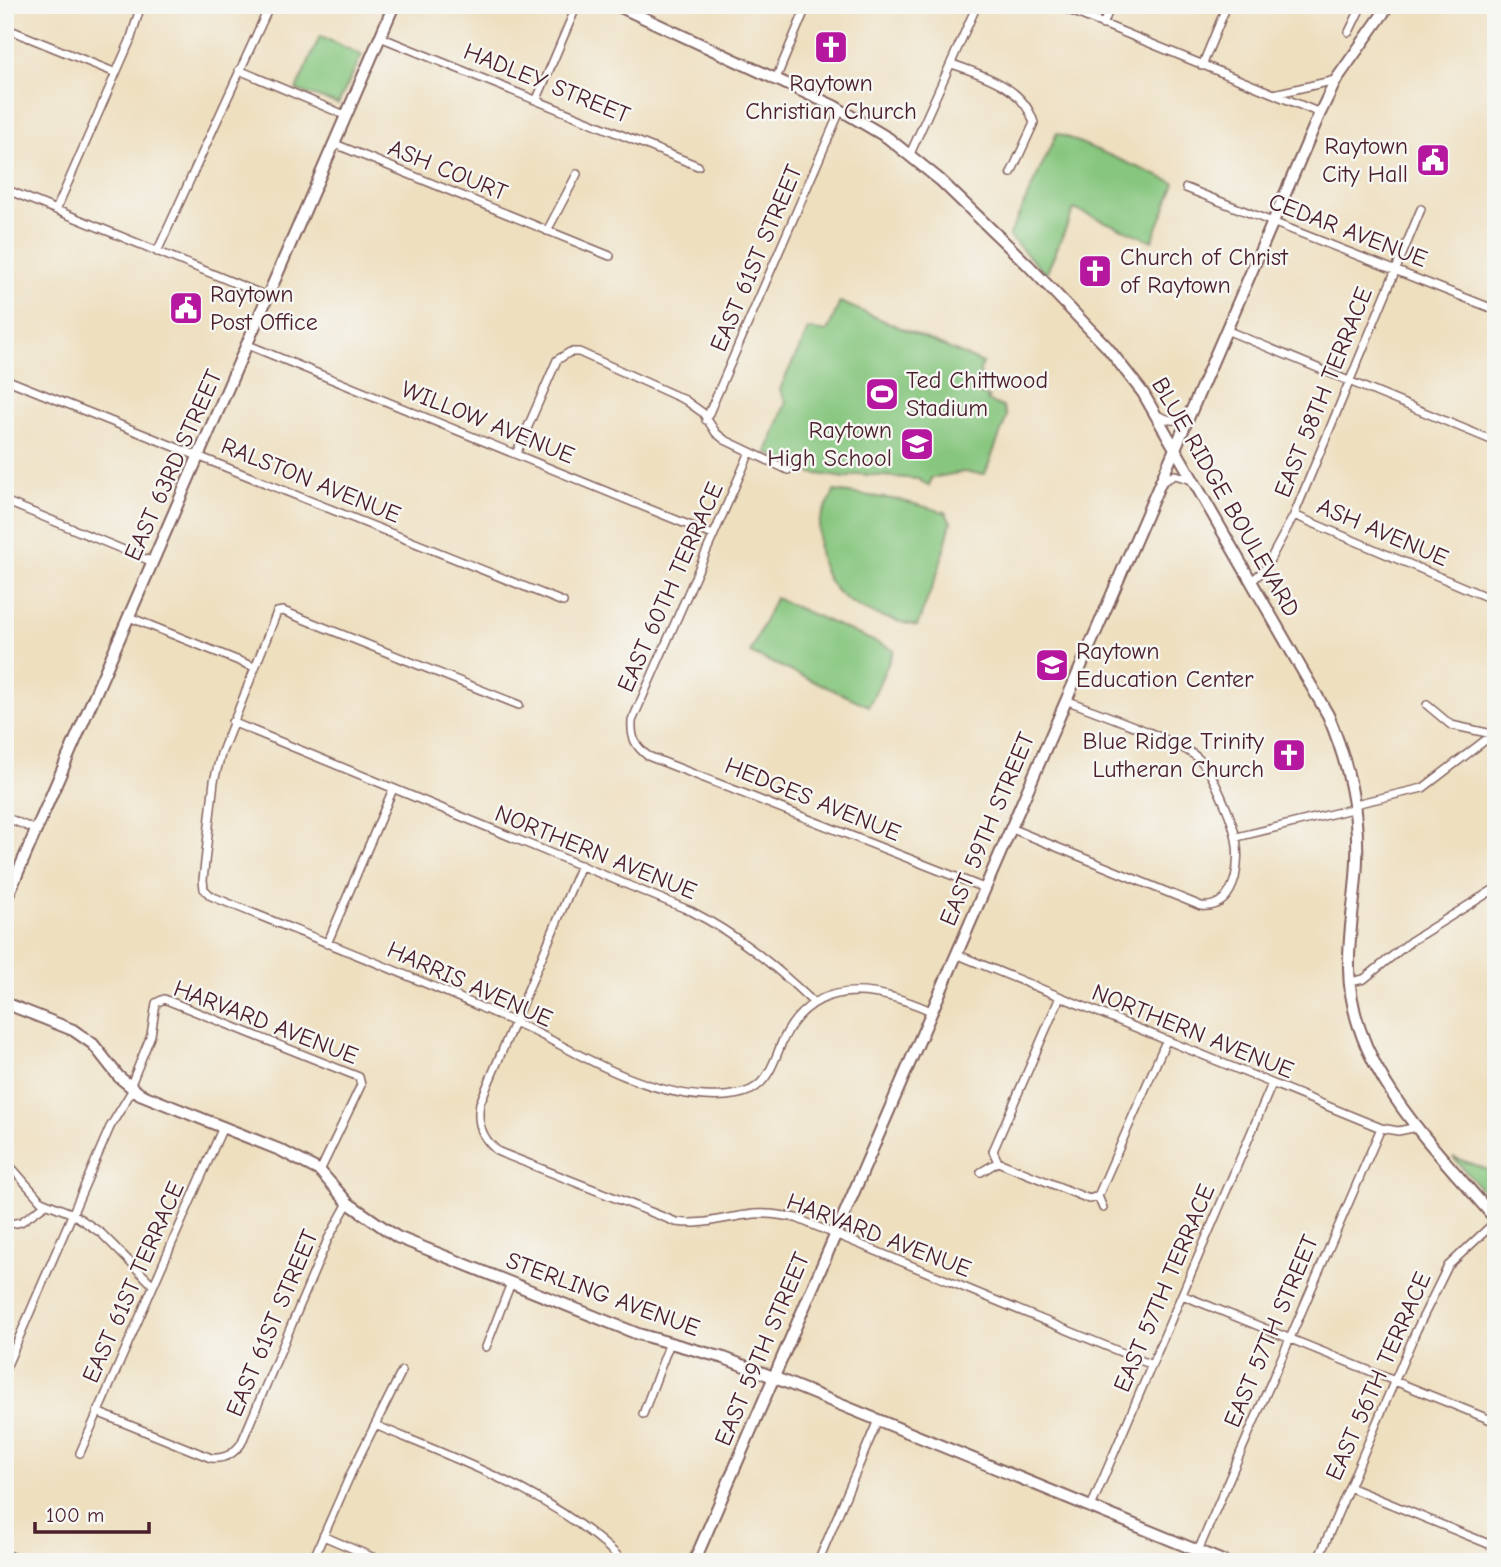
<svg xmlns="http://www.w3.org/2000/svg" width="1501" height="1567" font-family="'Comic Neue',sans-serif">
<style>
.green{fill:#86c67e;stroke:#687254;stroke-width:2}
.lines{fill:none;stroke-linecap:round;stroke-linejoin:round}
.street-casing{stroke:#83625f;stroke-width:10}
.secondary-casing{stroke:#83625f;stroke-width:14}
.street{stroke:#fff;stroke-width:7}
.secondary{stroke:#fff;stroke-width:10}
.labels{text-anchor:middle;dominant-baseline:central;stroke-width:5;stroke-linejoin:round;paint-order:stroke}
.street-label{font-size:24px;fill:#4a1f2b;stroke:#f6f6f2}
.poi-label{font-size:24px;fill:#4a1f2b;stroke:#f6f6f2;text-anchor:start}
</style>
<rect width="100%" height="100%" fill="#f6f6f2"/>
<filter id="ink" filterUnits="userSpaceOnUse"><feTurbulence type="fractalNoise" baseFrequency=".0143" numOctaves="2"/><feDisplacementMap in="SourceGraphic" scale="14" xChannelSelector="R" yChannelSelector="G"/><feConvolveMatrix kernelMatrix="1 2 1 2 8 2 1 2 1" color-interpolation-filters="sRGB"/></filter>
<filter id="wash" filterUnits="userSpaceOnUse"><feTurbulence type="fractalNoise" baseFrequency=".00686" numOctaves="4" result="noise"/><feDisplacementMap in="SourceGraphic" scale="28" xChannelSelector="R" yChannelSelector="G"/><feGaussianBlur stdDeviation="1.57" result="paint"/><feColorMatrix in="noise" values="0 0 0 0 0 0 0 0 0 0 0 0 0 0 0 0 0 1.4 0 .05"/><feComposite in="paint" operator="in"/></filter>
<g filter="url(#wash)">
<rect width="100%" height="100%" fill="#eedfbf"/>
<!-- green -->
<path class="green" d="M320,36L362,55L338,104L296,90Z
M1057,133L1175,183L1152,241L1074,209L1046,274L1009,236Z
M840,302L983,363L979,372L982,376L976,392L989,397L987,401L1003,407L1007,416L985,474L963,472L931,478L929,486L918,479L858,474L846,478L803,472L767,452L786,402L780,390C788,368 800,351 808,329L827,332Z
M834,491L899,500L945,512L951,522L939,569L917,626C860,613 812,596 819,526C820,513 830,503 834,491Z
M775,598L894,650L869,706L750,653Z
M1453,1157L1496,1173V1206Z"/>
</g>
<g filter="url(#ink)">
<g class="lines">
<!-- street casing -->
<g class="street-casing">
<path id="street" d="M1057,5L1274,94L1336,80
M1103,25L1111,5
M5,28L116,73
M1349,32L1362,5
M380,37L698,166
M952,64C983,75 1024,87 1034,123L1011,173
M1202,66L1227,5
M239,70L347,116
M775,81L807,5
M1276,95L1320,113
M537,99L577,5
M335,144L610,256
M910,154L977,5
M1186,188L1496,310
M5,189L269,297
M56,210L130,41L141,5
M547,231L577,174
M157,252L270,5
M1226,330L1496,442
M248,345L713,535
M5,379L563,602
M1157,415C1171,422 1178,423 1189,411
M706,420L840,111
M750,452L632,721C631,738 635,746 648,756L984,888
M516,454L557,360L570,352H579L685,400L703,413L716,433L725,440L788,470
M1161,482L1175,475L1192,480
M5,501L153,562
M1294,515L1496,601
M1251,582L1265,569L1294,515L1421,209
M129,617L254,667
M519,705L283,611L277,612L221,754L214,781L203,880L204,889L211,896C301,933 391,967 480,1007C502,1017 525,1026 547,1038C596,1064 647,1092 704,1096C718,1097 738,1096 751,1090C769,1081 775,1059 782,1042C812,976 875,986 931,1011
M1427,705L1451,725L1492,734
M232,722L691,911C738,935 775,966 813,1002
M1355,804L1423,788L1496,732
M5,817L36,830
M1010,828L1201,906C1220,908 1230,896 1235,878C1241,852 1236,830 1225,805C1218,789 1211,771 1199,759C1179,740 1095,712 1066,700
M1237,837L1356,808
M581,865L480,1103C476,1124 483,1140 499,1152L676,1222C702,1226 721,1218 747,1215C764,1212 780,1215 796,1218L1152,1365
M327,944L393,789
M956,954L1381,1128L1398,1131L1418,1127
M1350,982L1364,979L1411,941L1496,888
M130,1087L151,1035L156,1003L164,999L359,1077L361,1085L320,1171
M5,1160L41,1201L73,1214L101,1233L153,1285
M998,1162L993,1151L1060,997
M981,1172L998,1162L1089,1199L1098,1196
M1098,1196L1166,1041
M1098,1196L1103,1208
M5,1225L21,1222L45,1205
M1182,1295L1496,1422
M486,1347L511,1283
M5,1370L110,1127L133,1089
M97,1412L211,1458C225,1459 232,1455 241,1444L328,1239L348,1203
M643,1414L669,1345
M375,1425C461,1461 556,1494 624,1562
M80,1453L223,1127
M1349,1487L1496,1547
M1091,1507L1272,1084
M323,1536L384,1562
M1198,1551L1381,1128
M312,1562L352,1471L402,1371
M818,1562L878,1420
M1317,1562L1416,1331L1448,1266L1496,1221"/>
</g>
<!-- secondary casing -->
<g class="secondary-casing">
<path id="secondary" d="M616,5L834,106L888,138L940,180L1028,265L1107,347L1143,393L1328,715C1348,763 1359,808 1357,860C1356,896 1348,932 1349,967C1349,1069 1435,1147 1496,1220
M5,902L394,5
M5,1003L73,1030L93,1044L119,1077L140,1094L280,1150L320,1171L348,1203L397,1237L638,1334L724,1358L773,1377L1225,1562
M5,1556L20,1562
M694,1562L1320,113L1336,80L1389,5"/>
</g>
<!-- street -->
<use href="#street" class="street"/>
<!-- secondary -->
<use href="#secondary" class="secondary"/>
</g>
</g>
<!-- icons -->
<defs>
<g id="church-square" transform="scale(1.75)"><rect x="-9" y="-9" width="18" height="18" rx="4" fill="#b5179e" stroke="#f6f6f2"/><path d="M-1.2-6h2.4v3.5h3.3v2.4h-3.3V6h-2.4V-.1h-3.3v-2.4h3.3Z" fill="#fff"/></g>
<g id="civic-square" transform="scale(1.75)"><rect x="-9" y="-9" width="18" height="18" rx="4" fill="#b5179e" stroke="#f6f6f2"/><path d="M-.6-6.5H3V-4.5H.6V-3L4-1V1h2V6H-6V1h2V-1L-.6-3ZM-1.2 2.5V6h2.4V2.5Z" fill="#fff"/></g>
<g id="stadium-square" transform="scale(1.75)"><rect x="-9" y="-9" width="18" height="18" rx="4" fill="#b5179e" stroke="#f6f6f2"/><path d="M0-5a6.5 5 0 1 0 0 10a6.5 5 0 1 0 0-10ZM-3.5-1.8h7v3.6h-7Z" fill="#fff"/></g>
<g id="school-square" transform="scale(1.75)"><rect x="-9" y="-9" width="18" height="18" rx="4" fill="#b5179e" stroke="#f6f6f2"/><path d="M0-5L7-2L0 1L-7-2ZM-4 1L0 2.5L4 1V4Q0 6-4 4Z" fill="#fff"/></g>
</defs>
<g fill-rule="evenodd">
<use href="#church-square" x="831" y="47"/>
<use href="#civic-square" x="1433" y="160"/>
<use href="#church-square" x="1095" y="271"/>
<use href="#civic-square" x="186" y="308"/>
<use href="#stadium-square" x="882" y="394"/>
<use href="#school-square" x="917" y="444"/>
<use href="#school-square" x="1052" y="665"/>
<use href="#church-square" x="1289" y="755"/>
</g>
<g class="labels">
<!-- street labels -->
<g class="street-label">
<text transform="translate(547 83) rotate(22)">HADLEY STREET</text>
<text transform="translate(448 170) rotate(22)">ASH COURT</text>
<text transform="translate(1348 230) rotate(21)">CEDAR AVENUE</text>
<text transform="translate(756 258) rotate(-67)">EAST 61ST STREET</text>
<text transform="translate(1323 392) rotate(-68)">EAST 58TH TERRACE</text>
<text transform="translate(488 422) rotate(22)">WILLOW AVENUE</text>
<text transform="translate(173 465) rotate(-66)">EAST 63RD STREET</text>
<text transform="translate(311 480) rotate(22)">RALSTON AVENUE</text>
<text transform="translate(1226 497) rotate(60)">BLUE RIDGE BOULEVARD</text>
<text transform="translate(1383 532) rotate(23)">ASH AVENUE</text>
<text transform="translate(670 587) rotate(-66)">EAST 60TH TERRACE</text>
<text transform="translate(813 799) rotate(22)">HEDGES AVENUE</text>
<text transform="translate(987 829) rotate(-67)">EAST 59TH STREET</text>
<text transform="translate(596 852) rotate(22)">NORTHERN AVENUE</text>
<text transform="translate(470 984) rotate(24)">HARRIS AVENUE</text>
<text transform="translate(266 1022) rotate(21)">HARVARD AVENUE</text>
<text transform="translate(1193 1031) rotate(22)">NORTHERN AVENUE</text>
<text transform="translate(879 1235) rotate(21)">HARVARD AVENUE</text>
<text transform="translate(133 1282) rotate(-66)">EAST 61ST TERRACE</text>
<text transform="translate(1164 1288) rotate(-67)">EAST 57TH TERRACE</text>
<text transform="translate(603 1294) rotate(20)">STERLING AVENUE</text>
<text transform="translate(272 1323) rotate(-67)">EAST 61ST STREET</text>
<text transform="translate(1271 1331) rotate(-67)">EAST 57TH STREET</text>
<text transform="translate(762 1349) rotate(-67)">EAST 59TH STREET</text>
<text transform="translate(1378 1376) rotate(-66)">EAST 56TH TERRACE</text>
</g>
<!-- poi labels -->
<g class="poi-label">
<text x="831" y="83" text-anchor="middle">Raytown<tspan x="831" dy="28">Christian Church</tspan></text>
<text x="1408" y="146" text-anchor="end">Raytown<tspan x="1408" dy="28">City Hall</tspan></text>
<text x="1120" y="257">Church of Christ<tspan x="1120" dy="28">of Raytown</tspan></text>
<text x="210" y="294">Raytown<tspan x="210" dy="28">Post Office</tspan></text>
<text x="906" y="380">Ted Chittwood<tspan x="906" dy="28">Stadium</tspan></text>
<text x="892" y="430" text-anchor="end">Raytown<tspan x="892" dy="28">High School</tspan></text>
<text x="1076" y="651">Raytown<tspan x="1076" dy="28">Education Center</tspan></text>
<text x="1264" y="741" text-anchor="end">Blue Ridge Trinity<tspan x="1264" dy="28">Lutheran Church</tspan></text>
</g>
</g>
<!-- margin -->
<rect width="1501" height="1567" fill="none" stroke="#f6f6f2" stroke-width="28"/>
<!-- scale -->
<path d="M35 1522v10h114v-10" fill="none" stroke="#4a1f2b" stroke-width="3.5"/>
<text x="46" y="1522" font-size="21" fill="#4a1f2b" stroke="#f6f6f2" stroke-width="5" paint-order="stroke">100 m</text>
</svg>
